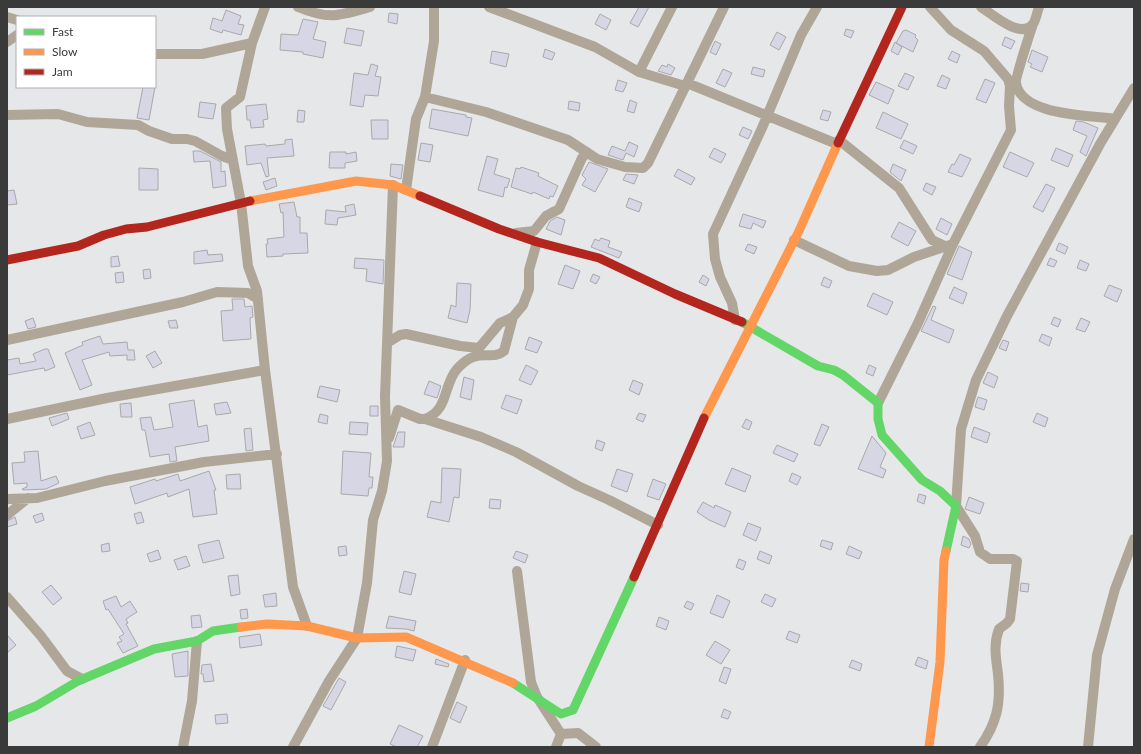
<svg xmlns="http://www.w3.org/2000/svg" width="1141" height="754" font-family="Lato,sans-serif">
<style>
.building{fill:#d6d6e4;stroke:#a9a9ab}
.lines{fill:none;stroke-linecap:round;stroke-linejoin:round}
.street{stroke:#b0a698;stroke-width:10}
.fast{stroke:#63d668;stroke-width:9}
.slow{stroke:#ff974d;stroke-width:9}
.jam{stroke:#b3261e;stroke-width:9}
</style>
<rect width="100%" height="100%" fill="#e6e7e9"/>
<!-- building -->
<path class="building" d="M639,7H649L638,27L630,23Z
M226,10L241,16L238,24L244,25L241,35L223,30L222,33L210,29L213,18L222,21Z
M389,13L398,14L397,24L388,22Z
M600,14L611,20L606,30L595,24Z
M303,19L318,22L313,39L326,42L323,58L303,54V52L280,50L281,34L298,35Z
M347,28L364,31L361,46L344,43Z
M846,29L854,31L851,38L844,35Z
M906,30L916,35L915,37L918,40L913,52L896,43L903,31Z
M777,32L786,37L779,50L770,45Z
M1005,37L1015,41L1011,49L1002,45Z
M715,41L721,44L716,55L710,52Z
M895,42L902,47L898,55L891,51Z
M545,49L555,53L552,60L543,57Z
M1032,50L1048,57L1042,72L1030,67L1032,64L1028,62Z
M492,51L509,54L506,67L490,63Z
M952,51L960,55L957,63L948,59Z
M371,64L378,66L375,76L381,77L378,96L365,95L363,107L350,105L354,73L368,75Z
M668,64L675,68L671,75L658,71L662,65L667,67Z
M753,67L765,70L763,77L751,74Z
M723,69L732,73L725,87L716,83Z
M905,73L914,77L908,90L898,86Z
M942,75L950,79L946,89L937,86Z
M985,79L995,83L986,103L976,99Z
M618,80L627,83L623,92L615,90Z
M876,82L894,90L888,104L869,95Z
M143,87H155L149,120L137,118Z
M630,100L637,103L634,113L627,111Z
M569,101L580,103L579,111L568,109Z
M200,102L216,104L213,119L198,117Z
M266,104L268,119L263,120L264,127L251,128L250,120H247L246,106Z
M432,109L466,115V117L472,118L468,136L429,128Z
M298,110L305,111L304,122H297Z
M823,110L831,112L828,121L820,119Z
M883,112L908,124L901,139L876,128Z
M371,120H388V139H372Z
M1076,121L1084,122L1098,128L1086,156L1080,152L1087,136L1073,130Z
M743,127L752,131L748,139L739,135Z
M292,139L294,156L267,158L269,176L266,177L261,163L247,165L245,146L265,144L266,146L285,144V140Z
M904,140L917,146L913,154L900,148Z
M629,142L638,146L634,157L626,153L623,160L608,155L612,146L625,151Z
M421,143L433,145L430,162L418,160Z
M714,148L726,154L721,163L709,157Z
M1056,148L1073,155L1068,167L1051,160Z
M193,151H200L221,162V172L225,171L226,186L213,188L210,161L194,162Z
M330,152H346V154L356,152L357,161L345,163V168H329Z
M1010,152L1034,163L1027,177L1003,167Z
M960,154L971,159L962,177L948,172L952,164L954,165Z
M487,156L498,159L494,174L510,179L507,188L505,187L503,197L478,190Z
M589,162L608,169L595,192L582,185L586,179L582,175Z
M391,164L403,165L401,179L390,176Z
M893,164L906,170L901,181L890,172Z
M521,167L539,173L538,176L558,186L553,197L550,196L549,199L533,192L532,194L511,187L516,168L520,169Z
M139,168L158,169V190H139Z
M678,169L695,178L691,185L674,176Z
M626,174L638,175L634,184L623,180Z
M275,178L277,186L266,190L263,182Z
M926,183L936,187L932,195L923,190Z
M1046,184L1055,188L1043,212L1033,207Z
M14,190L17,204L7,205V191Z
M629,198L642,203L639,212L626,207Z
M294,202L297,217H300V233H307L308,253L283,254V256L267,257L266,244H268L267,239L284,237L283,212L281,213L279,204Z
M354,204L356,215L338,218L337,225L325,224L326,210L346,212L345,206Z
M743,214L766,221L763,228L753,223L751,229L739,226Z
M557,217L565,220L561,235L546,229L550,221Z
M941,218L952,224L947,235L936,229Z
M899,222L916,231L908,246L891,237Z
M601,238L610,241L608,247L622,252L619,258L591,247L595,239L599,241Z
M1059,243L1068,247L1065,254L1056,250Z
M748,244L757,247L754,254L745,250Z
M959,246L972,252L962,280L947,274Z
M207,250L208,255L222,254L223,261L194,264V252Z
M118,256L120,266L111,267V257Z
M355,258L384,260L383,284L366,281L367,269L354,268Z
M1050,258L1057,261L1054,267L1047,265Z
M1080,260L1089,264L1086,271L1077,268Z
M565,265L580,271L573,289L558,284Z
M150,269L151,278L144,279L143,270Z
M123,272L124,282L116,283L115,273Z
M593,274L600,277L596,284L590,281Z
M703,275L709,279L706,286L699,282Z
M824,277L832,281L829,288L821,285Z
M457,283L471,284L470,310L467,323L448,318L451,305L456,307Z
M1109,285L1122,290L1117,302L1104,296Z
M954,287L967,293L963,304L949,298Z
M873,293L893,302L887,315L867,306Z
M232,299H244L245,307L252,306L253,317L250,318L251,339L223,341L221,311L233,310Z
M933,306L936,307L931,320L954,330L949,343L921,331Z
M1054,317L1061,320L1058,327L1051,324Z
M33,318L36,327L28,329L25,321Z
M1081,318L1090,322L1085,332L1076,329Z
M176,320L178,328H170L168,321Z
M1042,334L1052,338L1049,346L1039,341Z
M100,336L103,344L127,342L128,350H134L135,360H127V355L110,356L109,352L82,360L92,385L80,390L65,353L83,345L82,342Z
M529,337L542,342L537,353L525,349Z
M1003,340L1009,342L1006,351L999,348Z
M45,349H48L55,367L45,371L44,368L7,375V360L19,358L20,364L36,361L33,354Z
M155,351L162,363L153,368L146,356Z
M526,365L538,371L531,385L519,380Z
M869,365L876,368L873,376L866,373Z
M988,372L998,377L994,388L983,383Z
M464,377L474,380L471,400L460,397Z
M633,380L643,384L639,395L629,390Z
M429,381L441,386L437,398L424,394Z
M320,386L340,390L337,402L317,397Z
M506,395L522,400L517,414L501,408Z
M978,397L987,400L984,410L975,407Z
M194,400L198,427L207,425L209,441L175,447L177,461L170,462L169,454L150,457L145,430H142L140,418L151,417L154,430L173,427L169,404Z
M227,402L231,413L216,415L214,404Z
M131,403L132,417H121L120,404Z
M370,406H378V416H370Z
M67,413L69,419L52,426L49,418Z
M639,413L646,415L643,422L636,419Z
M1037,413L1048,418L1045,427L1033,422Z
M320,414L328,416L327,424L318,422Z
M746,419L752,422L749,430L742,427Z
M90,422L95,435L81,439L77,427Z
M350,422L368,423L367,435L349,434Z
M822,424L829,427L820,446L814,444Z
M974,427L990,433L987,443L971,437Z
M251,428L253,450L246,451L244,429Z
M398,432H405L404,447H393Z
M872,436L886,453L880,467L886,470L883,478L858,469Z
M597,440L605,443L602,451L595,448Z
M777,445L798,454L794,462L773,453Z
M38,451L41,481L56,476L59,483L46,489L23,490L22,489L27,487V483L14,484L12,463L25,462L24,452Z
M343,451L371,453L369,477H373L372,488H369L368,496L341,494Z
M442,468L461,469L459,498L454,497L449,522L427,517L431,501L441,503Z
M732,468L751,476L745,492L725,484Z
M617,469L633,474L627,492L611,486Z
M209,471L216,490H214L217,514L193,517L189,489L168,497L167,493L135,504L130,487L155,479L156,481L178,474L180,481Z
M792,473L801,477L797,485L789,481Z
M240,474L241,489H227L226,475Z
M653,479L666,484L659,500L647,496Z
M919,494L926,496L924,504L917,501Z
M969,497L984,503L980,514L965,509Z
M490,499L501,500L500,509L489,508Z
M703,502L714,508L715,505L731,512L725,527L709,520L697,512Z
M141,512L144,522L137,524L134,514Z
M42,513L44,520L36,523L33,516Z
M15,517L17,524L7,527V521Z
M748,523L761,528L756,541L743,535Z
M963,536L969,539L971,544L969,548L961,545Z
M219,540L224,558L203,563L198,545Z
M822,540L833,543L831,550L820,546Z
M109,543L110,551L102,552L101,545Z
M346,546L347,555L339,556L338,547Z
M849,546L862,552L859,559L846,554Z
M158,550L161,559L150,562L147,554Z
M516,551L528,555L525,563L513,558Z
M760,551L772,556L769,564L757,559Z
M186,556L190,566L178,570L174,560Z
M739,559L746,562L743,570L736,567Z
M404,571L416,574L411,595L399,592Z
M238,575L240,594L231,596L228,576Z
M1021,583L1029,584L1028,592L1020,591Z
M51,585L62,598L53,605L42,592Z
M276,593L277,606L265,607L263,595Z
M765,594L776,599L772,607L761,602Z
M717,595L730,601L723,618L710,613Z
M116,596L121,607L130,601L137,612L126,619L128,623L126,624L138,646L123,653L117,643L122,641L119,637L124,634L108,609L106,610L103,601Z
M687,601L694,604L691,610L684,607Z
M247,609L248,618L241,619L240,610Z
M200,615L202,627L192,628L191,616Z
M389,616L416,621L414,631L406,629L386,628Z
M659,617L669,621L666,630L656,626Z
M789,631L800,635L797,643L786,639Z
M260,634L262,645L240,648L239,637Z
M7,635L16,645L7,653Z
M715,641L730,650L721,664L706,655Z
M397,646L416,650L413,661L395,657Z
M188,651V676L175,677L172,654Z
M918,657L928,661L926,669L915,665Z
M436,659L449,664L448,667L435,664Z
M852,660L862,664L860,671L849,667Z
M211,664L214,681L204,682L203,674H201L202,665Z
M724,667L731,669L726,684L719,681Z
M339,678L346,682L331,710L323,706Z
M457,702L467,707L460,723L450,718Z
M724,709L731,712L728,719L721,717Z
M227,714L228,723L216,724L215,715Z
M399,725L423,736L417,747H397L390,744Z"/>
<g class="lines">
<!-- street -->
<path class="street" d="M265,7L252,43L240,97L226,108L227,129L241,203L248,266L257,291L265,370L293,587L307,626
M298,7C329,20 338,16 370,7
M489,7L595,47L639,72L685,86
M981,7C992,14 1021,40 1033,24C1036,20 1037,12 1039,7
M7,17L17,20
M1033,24C1030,33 1015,79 1016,83C1021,116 1089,115 1115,119
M7,42L17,35
M155,54H202L252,43
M639,72L672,7
M687,83L837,144
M425,97L486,112L568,140L597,159L625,167L643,168L648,163L724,7
M7,115L58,114L87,122L138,125L149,131L172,139H187L195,141L222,156L233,160
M839,140L899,188L932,240L945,246
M406,190L416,119L425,97L434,41V7
M516,233L534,231L546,216L559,209L582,158L587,152
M794,240L849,266L877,271L888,270L914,257L953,244
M735,320L732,303L720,277L715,259L713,234L762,128L801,35L817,7
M7,340L183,302L217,292L248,293L258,299
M387,343L400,335L406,334L460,346L479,348L500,323L513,317L523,305L529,289V270L537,242
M878,403L918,323L953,244L1011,130L1009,106L1010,86L1008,79L984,51L951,30L930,7
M7,419L107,398L265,370
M425,419C449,410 443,385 457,369C478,345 491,362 504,351L513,317
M389,438L398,410L420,419H425L481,437L516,452L578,486L609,500L658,525
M7,499L37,498L105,481L204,462L277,454
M7,515L28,498
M517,571L531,682L537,697L561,734L578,733L596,747
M7,597L41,636L67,671L82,679
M183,747L192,701L197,641
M293,747L329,681L357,638L367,583L373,520L382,491L387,461L385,397L393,185
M432,747L465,660
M556,747L561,734
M980,747C997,723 1001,704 998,674C996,658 993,645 999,629L1007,623L1010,619L1017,561L1013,559H990L980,552L975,536L956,506L961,429L976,380L1007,316L1100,144L1134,88
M1088,747L1097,655L1115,589L1134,539"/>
<!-- fast -->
<path class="fast" d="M742,322L818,366L834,370L843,375L878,403V419L882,435L922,480L940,491L956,506L946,551
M513,683L561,714L573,710L634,577
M7,718L36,706L78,681L154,649L197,641L213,631L241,627"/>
<!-- slow -->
<path class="slow" d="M250,201L356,181L393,185L420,196
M704,418L799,231L838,143
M241,627L267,624L307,626L357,638L406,637L513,683
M929,747L940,662L944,560L946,551"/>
<!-- jam -->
<path class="jam" d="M838,143L902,7
M420,196L499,229L537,242L599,258L675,294L742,322
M7,260L78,246L104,235L126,229L147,227L250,201
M634,577L704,418"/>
</g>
<!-- border -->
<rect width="1141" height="754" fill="none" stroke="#3a3a3b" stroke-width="16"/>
<!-- legend -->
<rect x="16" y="16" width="140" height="72" fill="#ffffff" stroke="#b0b0b1"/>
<rect x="24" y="29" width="20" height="6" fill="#63d668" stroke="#b0b0b1"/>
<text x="52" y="36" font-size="12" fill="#3a3a3b">Fast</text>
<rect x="24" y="49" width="20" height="6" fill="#ff974d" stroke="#b0b0b1"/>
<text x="52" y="56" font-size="12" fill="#3a3a3b">Slow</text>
<rect x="24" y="69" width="20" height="6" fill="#b3261e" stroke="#b0b0b1"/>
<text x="52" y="76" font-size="12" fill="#3a3a3b">Jam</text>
</svg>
